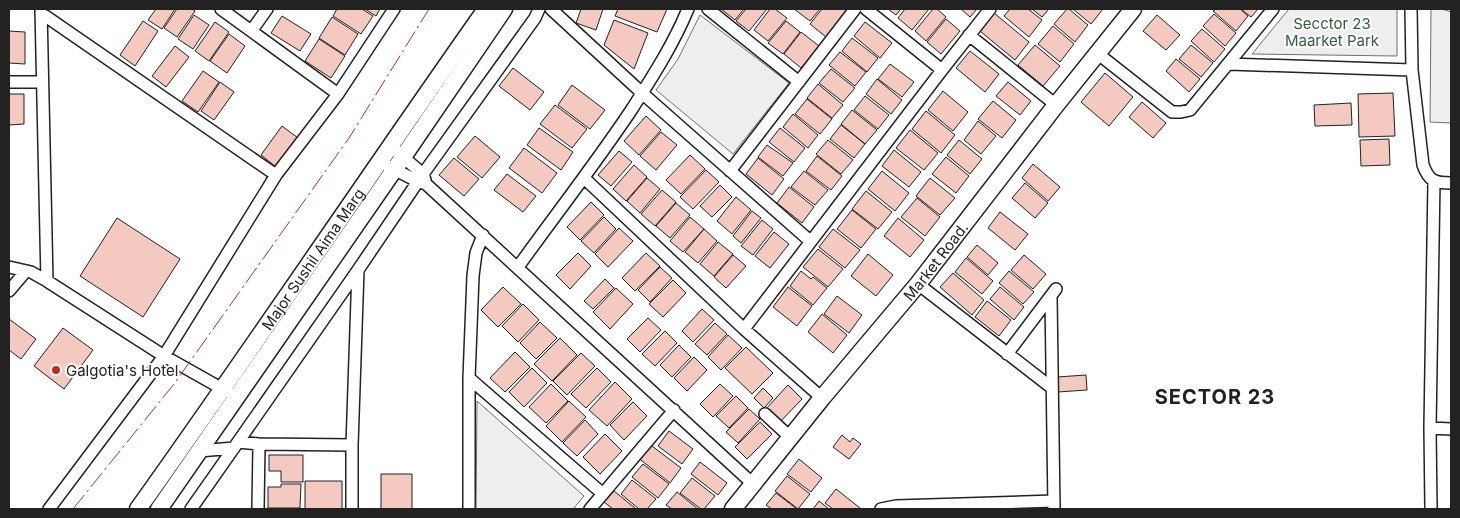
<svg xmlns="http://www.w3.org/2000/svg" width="1460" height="518" font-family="Inter,sans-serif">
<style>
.green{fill:#eee;stroke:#6f6f6f}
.building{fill:#f3c9c0;stroke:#222}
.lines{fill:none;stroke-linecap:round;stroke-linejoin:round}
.street-casing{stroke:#222;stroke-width:14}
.secondary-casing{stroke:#222;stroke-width:19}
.street{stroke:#fff;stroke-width:11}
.secondary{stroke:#fff;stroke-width:16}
.power{stroke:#c62828;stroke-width:1;stroke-dasharray:18 4 2.5 4;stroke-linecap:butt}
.poi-dot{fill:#c62828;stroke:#fff;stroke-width:2}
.labels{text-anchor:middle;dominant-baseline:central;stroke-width:4;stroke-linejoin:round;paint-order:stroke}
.park-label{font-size:15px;fill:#2f5e38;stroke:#fff}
.street-label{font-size:15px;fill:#222;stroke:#fff}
.poi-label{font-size:15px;fill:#222;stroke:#fff;text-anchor:start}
.district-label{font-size:20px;font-weight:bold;letter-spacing:1px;fill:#222;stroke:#fff}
</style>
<rect width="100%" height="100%" fill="#fff"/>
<!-- green -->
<path class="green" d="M1289,9H1397V56L1252,54Z
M1431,9H1442L1451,12V123L1430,122Z
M700,15L789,83L733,154L656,90L678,59Z
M477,401L584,496L573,509H476Z"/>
<!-- building -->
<path class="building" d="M156,9H175L162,29L148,20Z
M177,9H192L195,11L177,37L164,28Z
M337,9H362L373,16L361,34L333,16Z
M365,9H380L376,16Z
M581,9H603L596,30L576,23Z
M618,9H667L657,32L615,16Z
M721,9H744L735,20Z
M746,9H767L749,31L736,21Z
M770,9H775L787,18L768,41L754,30Z
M794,9H820L810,21Z
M822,9H844L847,11L826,37L810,24Z
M888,9H901L896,15Z
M905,9H929L912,30L898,18Z
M933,9H937L946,17L926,41L915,31Z
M961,9H977L970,17Z
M1010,9H1028L1042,20L1029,37L1004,16Z
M1032,9H1049L1042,17Z
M1067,9H1069L1088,25L1075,42L1054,24Z
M1073,9H1103L1091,24Z
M1216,9H1240L1248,16L1236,31L1213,11Z
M1241,9H1258L1251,17Z
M994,13L1029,42L1015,60L980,31Z
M1214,14L1236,33L1225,46L1203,26Z
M194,15L209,25L193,49L178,39Z
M1157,15L1180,35L1166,50L1143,31Z
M282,16L311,34L300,51L271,33Z
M332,17L358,34L345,55L319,38Z
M946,19L960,31L941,54L927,42Z
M614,20L648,33L634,69L604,45Z
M143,21L158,31L135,66L120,55Z
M786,21L800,32L783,54L768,43Z
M215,22L229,32L209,61L195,51Z
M865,22L892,43L880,58L854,36Z
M1053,26L1074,44L1060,62L1038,44Z
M1202,29L1225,49L1214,62L1191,41Z
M9,31L25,32V64L9,63Z
M801,32L819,46L801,68L784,54Z
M229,34L245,46L227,73L210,61Z
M852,38L878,58L867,72L842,51Z
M319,39L345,56L331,78L305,61Z
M1035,45L1060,66L1043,86L1018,65Z
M1191,45L1213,63L1201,77L1179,59Z
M175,46L189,57L166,87L152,76Z
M970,51L999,74L985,92L956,68Z
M840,52L866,72L855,86L829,65Z
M1176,59L1200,79L1189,92L1166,71Z
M890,64L914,82L902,97L878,79Z
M513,68L544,92L530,110L499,86Z
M831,69L855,88L843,102L819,83Z
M203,71L219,82L198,112L182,101Z
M1105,73L1133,97L1109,126L1081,102Z
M877,79L902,100L891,114L866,94Z
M220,82L234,92L214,120L201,111Z
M1008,82L1031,101L1020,115L996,96Z
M818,84L843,105L832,118L807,98Z
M572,85L605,110L590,129L558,105Z
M943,91L968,112L953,131L928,110Z
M1393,93L1395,136L1359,137L1358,94Z
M9,94H24V124L9,125Z
M865,96L889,115L878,129L854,110Z
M807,99L832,119L820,134L795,114Z
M993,101L1016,120L1002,138L978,119Z
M1142,102L1166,123L1153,138L1129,117Z
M1351,103L1352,125L1315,126L1314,105Z
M555,105L587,129L572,148L540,124Z
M852,110L877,130L865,144L841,124Z
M926,111L955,135L941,153L912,129Z
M793,114L818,135L808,148L783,127Z
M646,116L661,130L639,155L624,141Z
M978,121L996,136L981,154L964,140Z
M841,125L865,144L854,158L830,139Z
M282,126L298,138L276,167L261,155Z
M539,128L573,152L561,170L527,145Z
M780,128L805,148L794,162L769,142Z
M910,130L938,153L924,170L896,148Z
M661,132L677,145L656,170L640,156Z
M475,136L500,157L482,178L457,157Z
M1389,139L1390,165L1361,166L1360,140Z
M828,140L853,160L841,174L816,154Z
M959,140L982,159L970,174L947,155Z
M767,145L793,163L783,176L758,157Z
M524,148L557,173L542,193L509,168Z
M894,150L921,172L909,187L882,166Z
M619,151L632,162L611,186L598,175Z
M690,155L705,169L681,194L666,180Z
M817,156L842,176L831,190L806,171Z
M946,157L969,176L956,193L932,174Z
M454,158L479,179L464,196L439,175Z
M758,158L784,179L772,195L746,174Z
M1033,164L1060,187L1048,201L1022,178Z
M634,165L647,177L626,201L613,189Z
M706,170L719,182L693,209L680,197Z
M804,171L828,190L815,205L791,187Z
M882,171L909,193L895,211L868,189Z
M507,174L536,196L523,212L494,190Z
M647,178L660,189L640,213L627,201Z
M930,178L955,198L940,215L916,196Z
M1025,183L1048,203L1035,218L1012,198Z
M720,185L732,197L712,217L700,206Z
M789,187L814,207L802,223L777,203Z
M662,190L676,202L655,226L641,214Z
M866,191L892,212L878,229L852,209Z
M736,197L751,210L732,234L717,221Z
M917,198L940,217L925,236L901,217Z
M591,202L604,215L580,240L567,227Z
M676,203L690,215L670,238L656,226Z
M852,210L876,229L861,248L837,229Z
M752,211L761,218L741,243L733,236Z
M1000,212L1028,234L1015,250L988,228Z
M604,217L616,229L594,253L581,241Z
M690,217L704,229L683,252L670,241Z
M117,218L180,259L143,317L80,276Z
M898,218L924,240L910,257L884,236Z
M762,220L773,229L753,255L741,246Z
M619,228L633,241L608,267L595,254Z
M704,229L717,241L698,263L685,252Z
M833,229L860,250L845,268L819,247Z
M774,232L789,244L770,268L755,256Z
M718,242L733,254L714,276L700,264Z
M977,245L998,263L988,275L967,257Z
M818,249L843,269L828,287L803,267Z
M578,253L591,266L570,289L556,275Z
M646,253L660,266L635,291L622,278Z
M868,254L893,275L876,296L851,276Z
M733,255L746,266L726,288L714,277Z
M1024,255L1046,274L1033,289L1011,270Z
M966,258L993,281L982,294L955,272Z
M660,267L672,278L650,302L638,290Z
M801,271L811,279L813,277L827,288L813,305L790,286Z
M1009,271L1034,292L1023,304L999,283Z
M953,273L984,300L972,315L940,287Z
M605,279L614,288L593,309L584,301Z
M673,280L686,293L663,317L649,304Z
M503,287L521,304L498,327L481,310Z
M788,287L812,306L797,326L773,307Z
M1000,287L1024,307L1014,320L990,299Z
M616,288L633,304L610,329L593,312Z
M837,296L862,315L849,333L824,314Z
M987,301L1011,320L999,336L975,317Z
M523,304L539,320L518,342L502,326Z
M702,309L714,320L693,342L682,331Z
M822,314L847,335L833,353L808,332Z
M648,318L661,330L640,352L627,339Z
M9,319L36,339L21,359L9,350Z
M540,322L557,338L536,359L520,343Z
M715,323L727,334L707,355L695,344Z
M63,328L93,350L64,389L34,366Z
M665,331L677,343L655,366L642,354Z
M728,335L742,348L721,370L708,357Z
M560,338L577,355L552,381L534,364Z
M679,345L691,357L672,377L660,365Z
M746,347L773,373L752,394L725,368Z
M515,352L530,367L505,392L490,378Z
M581,353L595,366L567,395L553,381Z
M694,357L707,370L687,391L674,378Z
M532,368L547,383L524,407L509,392Z
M597,368L611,382L586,408L571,394Z
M1086,375L1087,390L1058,392L1057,377Z
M615,382L632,399L607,426L589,410Z
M551,384L568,401L546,423L529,407Z
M720,384L733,396L713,417L700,404Z
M788,385L802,399L779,423L765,410Z
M763,388L773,398L764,408L754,398Z
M736,396L748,408L729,428L716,416Z
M569,401L586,417L562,442L546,426Z
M633,402L647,416L624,440L610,425Z
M749,409L760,419L738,443L726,432Z
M585,420L598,434L577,456L563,443Z
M760,422L772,434L747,459L735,447Z
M669,431L693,449L682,464L658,446Z
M605,434L622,451L600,474L583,457Z
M842,435L850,442L853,438L861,444L849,459L833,447Z
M648,443L681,468L670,483L637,457Z
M269,455H303V482H281V471H269Z
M799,459L822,478L811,492L787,474Z
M700,462L727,483L718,495L691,474Z
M643,464L669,484L658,498L632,477Z
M381,474H412V509H381Z
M787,476L810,494L798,509L775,491Z
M692,478L715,496L704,509H701L680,493Z
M632,480L656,499L647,509H639L621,494Z
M305,481H342V509H305Z
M281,484H301L300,508H268V487H281Z
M836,489L860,508L859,509H833L825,503Z
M614,491L636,509H613L604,502Z
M677,492L698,509H672L666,505Z
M776,493L797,509H772L766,505Z
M819,501L829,509H813Z"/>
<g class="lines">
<!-- street casing -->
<g class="street-casing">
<path id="street" d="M41,9L47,281
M221,9L338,94
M551,9L642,93L810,241
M708,9L799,82
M866,9L942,70
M1411,9L1412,70L1423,165C1429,181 1434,183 1451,183
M41,13L276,175
M252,30L267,9
M969,35L1056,105
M1097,53L1172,112H1181L1190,110L1273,9
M1229,64L1412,70
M9,82H42
M390,146L423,174L425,180
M388,166L417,181L426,184L753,484
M730,171L855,9
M584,178L744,329L822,398
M9,267L31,272L47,281L164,356L228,392
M518,267C556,214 596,163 632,109C653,76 673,45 688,9
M918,284L1052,388
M9,291L26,271
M1051,296L1054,509
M744,329L942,70L990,9
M1007,354L1056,289
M469,378L603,494
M765,414L790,437
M1430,428L1451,429
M238,442L358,270L423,174L535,18L539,9
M199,451L234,448
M49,509L164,356L276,175L338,94L394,9
M191,509L238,442L259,444L352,445
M258,509L259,444
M352,509V445L358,270
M469,509V378L473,276L476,253L483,235
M590,509L674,410
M881,509L896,506L1054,501
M1431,509L1430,428L1434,181"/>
</g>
<!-- secondary casing -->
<g class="secondary-casing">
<g id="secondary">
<path id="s1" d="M138,509C256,344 369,175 486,9"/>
<path d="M159,509L403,157L504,9"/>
<path id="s2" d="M733,509L822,398L918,284L1056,105L1133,9"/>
</g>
</g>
<!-- street -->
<use href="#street" class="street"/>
<!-- secondary -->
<use href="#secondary" class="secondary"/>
<!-- power -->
<path class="power" d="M73,509L174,384L349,138L429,9"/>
</g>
<!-- markers -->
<circle class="poi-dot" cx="56" cy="370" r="5"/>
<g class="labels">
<!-- park labels -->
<g class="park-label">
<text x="1332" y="23">Secctor 23<tspan x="1332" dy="17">Maarket Park</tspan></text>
</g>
<!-- street labels -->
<g class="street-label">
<text stroke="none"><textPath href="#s1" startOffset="305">Major Sushil Aima Marg</textPath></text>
<text stroke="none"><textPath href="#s2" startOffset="320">Market Road.</textPath></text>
</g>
<!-- poi labels -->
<g class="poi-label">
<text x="66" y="370">Galgotia's Hotel</text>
</g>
<!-- district labels -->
<g class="district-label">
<text x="1215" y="397">SECTOR 23</text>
</g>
</g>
<!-- border -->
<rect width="1460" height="518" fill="none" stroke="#222222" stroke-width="20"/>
</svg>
